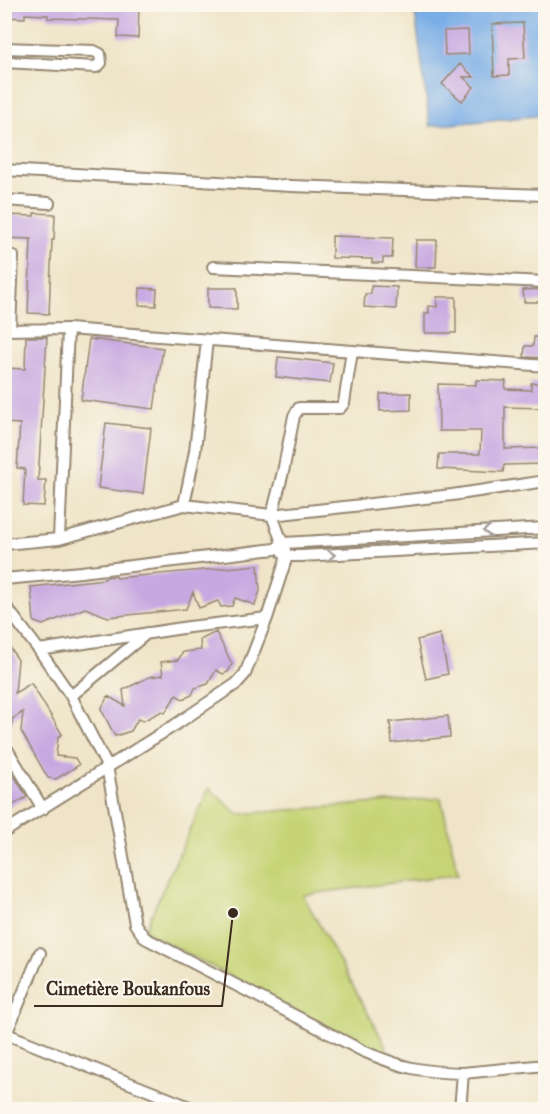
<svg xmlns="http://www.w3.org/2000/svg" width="550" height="1114" font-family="'IM FELL Great Primer',serif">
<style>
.green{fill:#c6d476;stroke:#807f4a;stroke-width:1.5}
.water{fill:#79ade6;stroke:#5a6c82;stroke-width:1.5}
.building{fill:#c7a9e1}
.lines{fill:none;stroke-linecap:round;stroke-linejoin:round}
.minor-casing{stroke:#958772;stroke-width:14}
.minor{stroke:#fff;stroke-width:10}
.oneway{stroke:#a79f9a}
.leader{fill:none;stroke:#3b2a1e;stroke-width:2}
.callout-dot{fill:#3b2a1e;stroke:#fbf7ec;stroke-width:2}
.callout-label{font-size:18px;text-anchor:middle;font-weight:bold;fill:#3b2a1e;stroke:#fbf7ec;stroke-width:4.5;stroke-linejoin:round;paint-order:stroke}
</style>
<rect width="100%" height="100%" fill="#fbf7ec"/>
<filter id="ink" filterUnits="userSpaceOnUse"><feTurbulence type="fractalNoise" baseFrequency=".0167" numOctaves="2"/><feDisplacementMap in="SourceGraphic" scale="12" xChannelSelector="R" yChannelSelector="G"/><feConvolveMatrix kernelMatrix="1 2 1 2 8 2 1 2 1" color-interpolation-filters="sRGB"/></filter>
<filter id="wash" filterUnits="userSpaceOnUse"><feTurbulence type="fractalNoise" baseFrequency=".008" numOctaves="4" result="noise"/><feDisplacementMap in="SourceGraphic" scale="24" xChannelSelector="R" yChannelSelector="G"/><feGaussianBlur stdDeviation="1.35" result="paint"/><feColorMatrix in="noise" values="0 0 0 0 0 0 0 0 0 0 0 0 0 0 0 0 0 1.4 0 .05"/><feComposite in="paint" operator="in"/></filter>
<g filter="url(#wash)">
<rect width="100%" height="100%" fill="#efe4c7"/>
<!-- green -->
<path class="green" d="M209,788L238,814L441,798L458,874L303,895L386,1046V1058L144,931Z"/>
<!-- water -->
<path class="water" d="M414,5H545V115L430,126Z"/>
<g id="blocks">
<!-- building -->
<path class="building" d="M4,4H139L138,38L118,37L119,20L48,18V15L25,14V18L4,17Z
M523,23L525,58L509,59V75L494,76L492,24Z
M468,30L469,54L445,55L444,31Z
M460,64L474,77H463L474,87L462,101L442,84Z
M34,213L55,214L54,240H52L49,314L28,313L31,239L4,238V215L34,216Z
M332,236L393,238L392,258H383V263H372V259L332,258Z
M416,240H437L436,267H415Z
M371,286L397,287L396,309L364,307L365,294H371Z
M140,288L157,289L156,306L139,305Z
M208,288H237V309L208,308Z
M546,289V302H524L523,290Z
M437,297H456V333H425V313H429V306L437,307Z
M26,337H47L38,480H46L44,506L23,505L25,469L17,468L20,424L4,423V368L25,369Z
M534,337H546V358L524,357L525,346H533Z
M89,339L163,348L154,409L81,400Z
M278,357L333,363L330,383L276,377Z
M476,380L506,381L505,389L531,390V383H544L545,408L505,407V449L543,448L544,464L504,465L503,472L438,469L439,454H480L481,431H439L438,384L476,385Z
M411,393V410L380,411V394Z
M106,423L151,428L143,494L98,488Z
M258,565L260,591L255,605L235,598L232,606L221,607L218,601L199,608L193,592L186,609L108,617L85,608L43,625L34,622L31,587L105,579L106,577L116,576V578Z
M216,632L232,664L228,672L223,674L216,670L208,684L195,688L192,695L183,699L176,695L165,713L162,711L143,721L138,719L131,731L115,736L101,709L108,696L125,706L123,690L149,677L163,675L161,662L178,660L183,652L201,650L200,640Z
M440,634L448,674L426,679L417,640Z
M4,638L18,660L15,693L31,683L62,734L58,737L56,756L75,758L79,765L56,779L48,778L21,731L23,712L12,719V725H4Z
M448,716L450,737L392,743L390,722Z
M4,759L27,797L4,810Z"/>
</g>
</g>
<g filter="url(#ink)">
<use href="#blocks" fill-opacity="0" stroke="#958772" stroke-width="1.5"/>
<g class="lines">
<!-- minor casing -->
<g class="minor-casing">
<path id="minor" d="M4,48L94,51L100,54L101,63L96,67L4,62
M4,170L291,186L546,195
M4,200L49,203
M213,267L546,282
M10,329L13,256
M4,330L68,329L546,366
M184,505L195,451L207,340
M59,539L68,329
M4,544L59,539L184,505L272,515L452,495L546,481
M283,553L287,556H301L546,543
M4,579L81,572L275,549L284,543L546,528
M4,604L39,650L189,627L267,618
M39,650L71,696L107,766L135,924L145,938L363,1051C403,1068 420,1072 463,1073
M71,696L147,633
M4,744L43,809
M4,832L175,725L236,684L245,674L267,618L287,556L272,515L283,472L294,416L299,408H340L344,403L352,351
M4,1033L197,1110
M6,1034L40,953
M460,1110L463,1073L546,1065"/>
</g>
<!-- minor -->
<use href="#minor" class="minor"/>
</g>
<!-- one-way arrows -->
<defs><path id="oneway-chevron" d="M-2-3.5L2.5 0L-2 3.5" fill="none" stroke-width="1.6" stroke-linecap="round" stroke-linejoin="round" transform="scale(1.5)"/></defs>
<g class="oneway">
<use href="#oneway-chevron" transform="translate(487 531) rotate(177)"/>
<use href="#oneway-chevron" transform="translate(331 555) rotate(-3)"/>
</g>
</g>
<!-- callouts -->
<path class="leader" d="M233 913L222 1006H34"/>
<circle class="callout-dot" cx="233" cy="913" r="6"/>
<g class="callout-label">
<text x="128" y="995">Cimetière Boukanfous</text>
</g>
<!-- margin -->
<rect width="550" height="1114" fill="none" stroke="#fbf7ec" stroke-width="24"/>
</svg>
